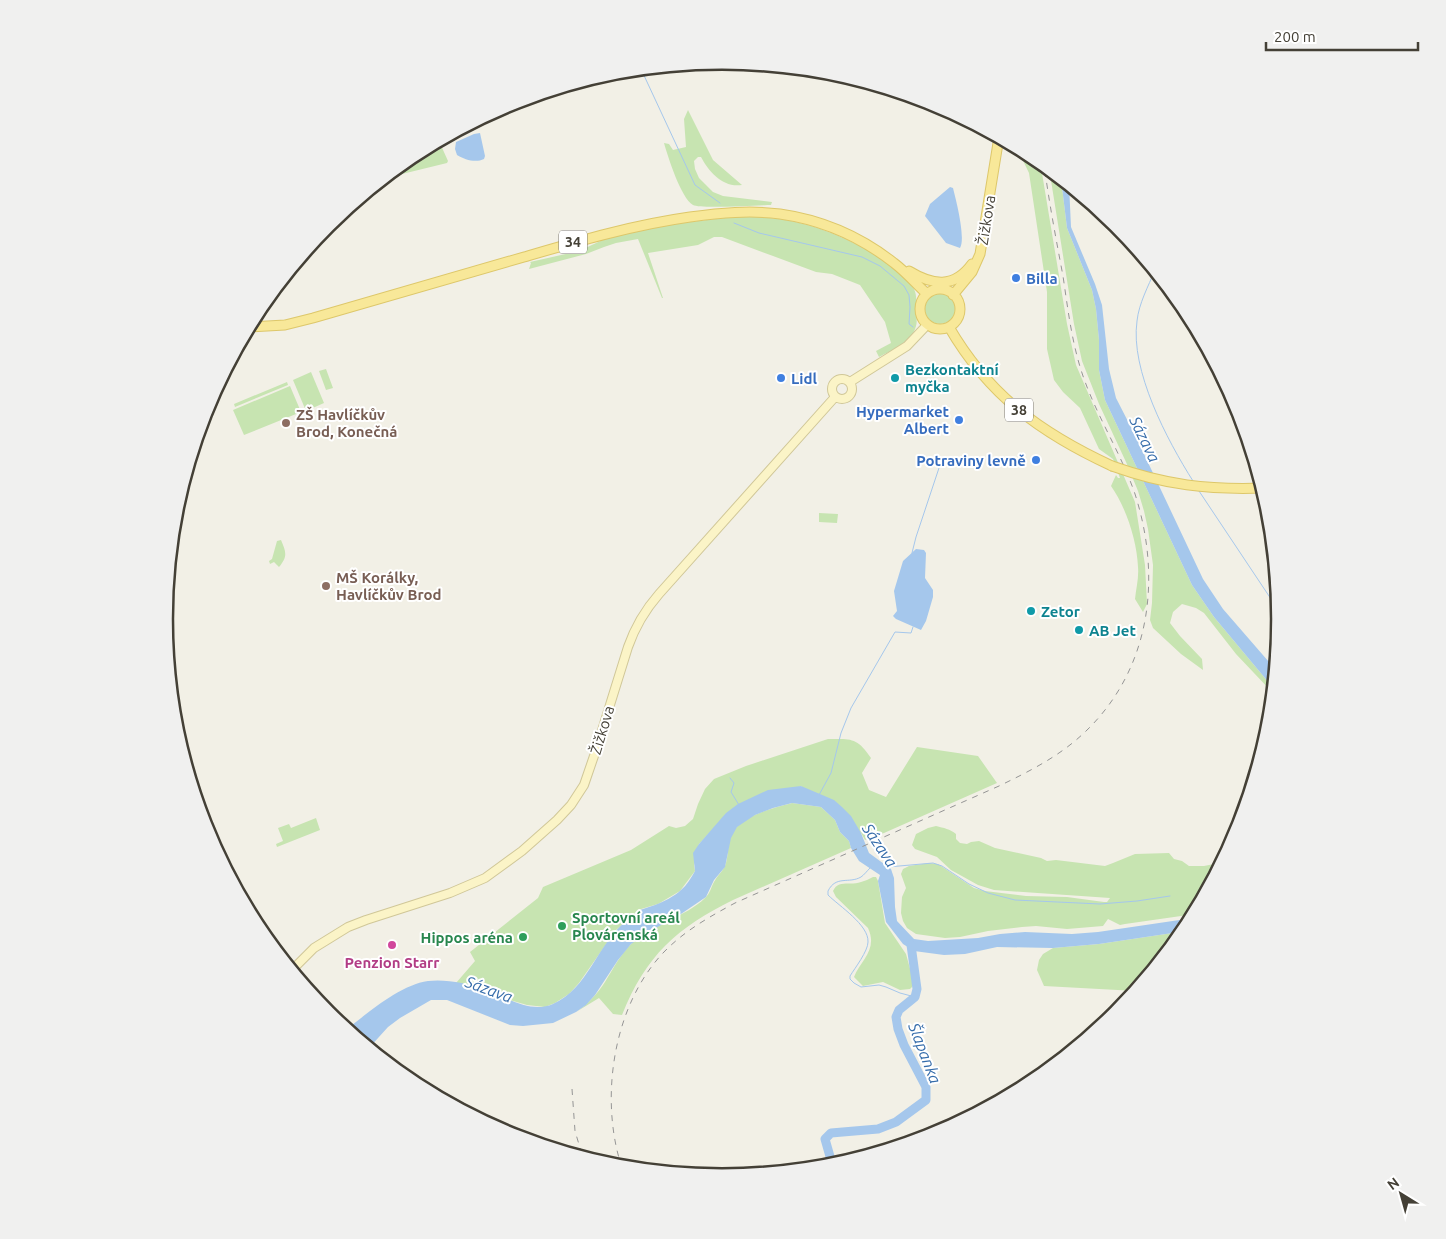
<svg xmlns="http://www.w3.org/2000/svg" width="1446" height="1239" font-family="Ubuntu,sans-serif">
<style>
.green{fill:#c7e4b1}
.water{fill:#a5c7ec}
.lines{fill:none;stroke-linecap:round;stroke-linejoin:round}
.stream{stroke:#a5c7ec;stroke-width:1}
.river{stroke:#a5c7ec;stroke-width:9}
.secondary-casing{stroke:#d0c798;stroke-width:10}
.primary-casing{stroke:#ddc76a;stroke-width:11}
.secondary{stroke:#fbf4c7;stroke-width:8}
.primary{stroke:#f8e899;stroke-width:9}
.rail{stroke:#959595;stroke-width:1;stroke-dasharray:6 6;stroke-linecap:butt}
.primary-bridge-casing{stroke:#ddc76a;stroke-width:11;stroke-linecap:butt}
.primary-bridge{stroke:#f8e899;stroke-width:9}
.shop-dot{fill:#3f7fe0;stroke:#fff;stroke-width:2}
.culture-dot{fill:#0f9aa8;stroke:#fff;stroke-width:2}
.education-dot{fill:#8d6e63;stroke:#fff;stroke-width:2}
.leisure-dot{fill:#2e9e5b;stroke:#fff;stroke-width:2}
.hotel-dot{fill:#d1479c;stroke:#fff;stroke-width:2}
.labels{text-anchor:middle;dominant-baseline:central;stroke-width:4;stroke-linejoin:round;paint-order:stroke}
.shield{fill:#fff;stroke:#7c7972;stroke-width:1}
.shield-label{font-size:14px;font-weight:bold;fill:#444036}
.street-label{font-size:15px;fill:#444036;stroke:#fff}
.shop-label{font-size:15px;font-weight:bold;fill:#366cbe;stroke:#fff;text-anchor:start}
.culture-label{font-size:15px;font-weight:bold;fill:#0d838f;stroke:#fff;text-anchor:start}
.education-label{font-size:15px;font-weight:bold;fill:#785e54;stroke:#fff;text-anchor:start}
.leisure-label{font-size:15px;font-weight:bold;fill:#27864d;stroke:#fff;text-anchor:start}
.hotel-label{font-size:15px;font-weight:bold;fill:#b23c85;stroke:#fff}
.water-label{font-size:16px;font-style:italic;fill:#356caa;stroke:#fff}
.rim{fill:none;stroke:#444036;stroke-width:2.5}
</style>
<rect width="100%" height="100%" fill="#f2f0e6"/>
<!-- green -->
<path class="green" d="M688,110L713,160L742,185C723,188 709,172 701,157H698L694,161L695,169L699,178L713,192L723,196L772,202L771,205C758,205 701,209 693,205C681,198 668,157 664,143L669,144L673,150L686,147L684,119Z
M439,141L448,161L447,163L402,174L391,180L384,179L413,155Z
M1016,146L1033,155L1040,161L1067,324L1076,365L1135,502L1145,565L1147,604L1143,612L1135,599C1136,589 1139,578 1138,567C1137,541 1126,507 1111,486L1116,475L1118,478H1120L1113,459L1099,449L1080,408L1063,392L1054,380L1047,349V292L1029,173Z
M1049,168L1061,179L1067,228L1092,290L1096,309L1099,340V370L1105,400L1192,585L1214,617L1274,689V694L1236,654L1204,613L1196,608L1182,604L1173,612L1170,623L1180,636L1202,659L1203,670L1181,654L1153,628L1150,620L1152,603L1153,565L1148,529L1144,511L1138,491L1126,462L1099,404L1082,361L1074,324Z
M740,216C762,217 783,218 804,224C834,231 899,261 914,289C917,295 916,301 916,308C915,314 918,320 916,326C912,342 892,350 879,357L876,351L891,343L885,322L860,285L832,274L816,272L722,237H714L698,245L648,253L663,298H662L638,239L616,243L604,247L586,254L529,269L531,263L530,262L579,251L609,237L673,224Z
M925 309a15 15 0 1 1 30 0a15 15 0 1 1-30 0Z
M326,369L333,388L326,390L319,371Z
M311,372L324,403L306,411L293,380Z
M287,382L288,385L235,407L234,404Z
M290,386L301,412L244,435L233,410Z
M819,513L838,514L837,523L819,522Z
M281,540C286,552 288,556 279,567L274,562L270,564L269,561L272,559L277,541Z
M828,739C851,739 857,737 871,758L862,773L869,790L886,797L917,747L978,756L997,783L884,833L865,840L861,833L801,786L711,831L699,844L694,865L695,871L680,891L658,904L641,909L616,930L579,983L569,994L555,1003L545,1007L527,1005L506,999L483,989L456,983L475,961L470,952L538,898L543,887L631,850L669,826L676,828L685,826L693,819L698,804L705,789L714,779L746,766Z
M792,803L821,807L835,820L840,832L849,841L851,848L733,900C677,928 646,955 622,1015L613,1014L599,998L576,1012C588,1004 597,994 605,982C613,969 620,955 631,944C651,924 686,917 705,898C710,894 711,887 714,882C717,876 722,872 725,866C729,856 727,843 732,833C742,815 774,808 792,803Z
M316,818L320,830L277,847L276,844L283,841L278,828L289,824L291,828Z
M936,826C944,828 950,829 956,834V839L960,843L967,844L971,842L979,841L995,848L1041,858L1047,861L1056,860L1105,866L1113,863L1135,854L1169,853L1174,859L1182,861L1189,866H1204L1224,862L1195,914L1125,924L1120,925L1108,919L1103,926L1067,929L1036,926L1022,927L988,931L960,937L945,938L916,934L907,928L903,921L901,913L902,897L906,888L901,874L903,869L909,866L929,863L938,864L974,888L985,891L1026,896L1067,897L1104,902H1107L1110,898L994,890L978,885L951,870L937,857L915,849L912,845L916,834L928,828Z
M873,877H876L878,881L885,923L906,954L912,976V987L910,989L900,990L883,982L863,986L854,977C861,960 878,950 868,928L836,897L833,891C838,879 851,886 861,882C865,881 869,879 873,877Z
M1186,931L1136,991L1044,986L1037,970L1039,960L1043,954L1053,948L1099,944Z"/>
<!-- water -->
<path class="water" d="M480,133L485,156L484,159C476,163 465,160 457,155L455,149L456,142L474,134Z
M1061,179L1069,184L1071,227L1095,284L1102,305L1109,369L1116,398L1136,437L1203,579L1223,609L1276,670L1274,689L1214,617L1192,585L1105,400L1099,370V340L1096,309L1092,290L1067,228Z
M950,187L953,188C956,200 966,238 960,248L946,243L925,216L930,204Z
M916,549L924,550L926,553L925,578L933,590V597L926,621L921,630L896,619L893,616L897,611L894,591L903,561Z
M801,786L834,800L842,807L851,816L861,833L869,853L891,869L894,878L895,907L897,921L914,939L928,941L978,938L1000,934L1025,932L1072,934L1098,932L1193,918L1186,931L1099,944L1053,948L997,947L965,954L944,955L914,951L903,944L886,922L878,881L880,875L859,861L851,848L849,841L840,832L835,820L821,807L792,803L773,808L755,815L737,827L731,838L725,867L714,880L706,897L678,916L652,930L631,944L618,960L595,995L586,1005L576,1012L553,1023L523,1026L510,1025L447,1000H431L400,1018L388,1027L369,1048L347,1029C369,1012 400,985 428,981C445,979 468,983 484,989C506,997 530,1014 553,1004C588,989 597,945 625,922C630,918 635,913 640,910C645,908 650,907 655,905C663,902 675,896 681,890C687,885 691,878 695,871L693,853L699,844L726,813L738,804L768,790Z"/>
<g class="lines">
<!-- stream -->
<path class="stream" d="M641,69L695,185L720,203
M734,223L759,233L862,257L880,266L904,286L909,295L910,307L909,324L913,327
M1155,270C1148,287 1139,303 1137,321C1130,370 1167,440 1193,481
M1199,491L1281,614
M912,553L916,537L939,468
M730,778L734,783L731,792L739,805
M819,795L831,773L841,733L851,708L895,632L911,633L913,627
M888,867L933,863L942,866L969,884L988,893L1015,900L1100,904L1137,901L1170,896
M870,868C867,871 864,875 861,877C849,884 836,875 828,891V895C839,906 869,925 868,942C868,951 855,968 850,976V979L854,983L861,987L879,985L886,987L900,993L915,997"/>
<!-- river -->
<path class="river" d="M833,1167L825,1139L831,1133L878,1129L896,1122L926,1100V1087L904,1045L898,1029L896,1017L899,1010L915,997L917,989L911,945"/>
<!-- secondary casing -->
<g class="secondary-casing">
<path id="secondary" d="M832 389a10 10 0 1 1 20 0a10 10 0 1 1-20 0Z
M850,382L907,346L927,325
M292,970L314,948L348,927L366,920L450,893L485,878L522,851L557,820L571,805L584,785L595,753L628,647C635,627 645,610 659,594L835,397"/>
</g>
<!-- primary casing -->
<g class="primary-casing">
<path id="primary" d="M909,271C932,285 954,289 972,264
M920 309a20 20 0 1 1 40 0a20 20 0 1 1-40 0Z
M953,295L972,272L980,254L999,137
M249,327L285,325L313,318C383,298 453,277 524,257C579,241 633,225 690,217C720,213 750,210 780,214C822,220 861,237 894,263C906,272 916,284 927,294
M949,327C989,396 1041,433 1112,466"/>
</g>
<!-- secondary -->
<use href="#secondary" class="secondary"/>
<!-- primary -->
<use href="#primary" class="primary"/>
<!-- rail -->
<path class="rail" d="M572,1089L575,1131L583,1158
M622,1168C599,1099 613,1006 663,953C684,931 709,917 735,903L999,786C1030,771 1060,756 1085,732C1151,669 1162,578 1135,494C1121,453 1097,417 1083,376C1072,344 1068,310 1063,276C1056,239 1049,202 1044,164"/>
<!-- primary-bridge casing -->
<g class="primary-bridge-casing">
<path id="primary-bridge" d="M1112,466C1165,485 1208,490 1264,488"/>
</g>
<!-- primary-bridge -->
<use href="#primary-bridge" class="primary-bridge"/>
</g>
<!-- markers -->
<g class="shop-dot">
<circle cx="1016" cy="278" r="5"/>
<circle cx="781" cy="378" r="5"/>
<circle cx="959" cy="420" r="5"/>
<circle cx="1036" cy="460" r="5"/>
</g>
<g class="culture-dot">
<circle cx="895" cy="378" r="5"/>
<circle cx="1031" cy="611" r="5"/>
<circle cx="1079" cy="630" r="5"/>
</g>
<g class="education-dot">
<circle cx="286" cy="423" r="5"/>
<circle cx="326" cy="586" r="5"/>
</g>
<g class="leisure-dot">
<circle cx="562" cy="926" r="5"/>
<circle cx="523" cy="937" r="5"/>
</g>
<circle class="hotel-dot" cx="392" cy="945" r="5"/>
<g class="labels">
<!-- shield labels -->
<g class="shield">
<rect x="559" y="230.5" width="28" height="23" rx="4"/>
<rect x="1005" y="398.5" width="28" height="23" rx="4"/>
</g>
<g class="shield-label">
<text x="573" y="242">34</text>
<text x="1019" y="410">38</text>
</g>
<!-- street labels -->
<g class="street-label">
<text transform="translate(986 220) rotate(-81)">Žižkova</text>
<text transform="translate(602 730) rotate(-73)">Žižkova</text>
</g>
<!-- shop labels -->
<g class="shop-label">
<text x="1026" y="278">Billa</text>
<text x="791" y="378">Lidl</text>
<text x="949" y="411" text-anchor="end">Hypermarket<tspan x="949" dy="17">Albert</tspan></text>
<text x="1026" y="460" text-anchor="end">Potraviny levně</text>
</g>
<!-- culture labels -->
<g class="culture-label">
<text x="905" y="369">Bezkontaktní<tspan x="905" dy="17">myčka</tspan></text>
<text x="1041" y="611">Zetor</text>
<text x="1089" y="630">AB Jet</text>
</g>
<!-- education labels -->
<g class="education-label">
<text x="296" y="414">ZŠ Havlíčkův<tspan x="296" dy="17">Brod, Konečná</tspan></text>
<text x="336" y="577">MŠ Korálky,<tspan x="336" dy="17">Havlíčkův Brod</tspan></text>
</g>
<!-- leisure labels -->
<g class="leisure-label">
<text x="572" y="917">Sportovní areál<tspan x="572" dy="17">Plovárenská</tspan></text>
<text x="513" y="937" text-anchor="end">Hippos aréna</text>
</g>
<!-- hotel labels -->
<g class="hotel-label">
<text x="392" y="962">Penzion Starr</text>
</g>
<!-- water labels -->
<g class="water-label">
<text transform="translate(1145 439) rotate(64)">Sázava</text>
<text transform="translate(880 845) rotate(56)">Sázava</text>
<text transform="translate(489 989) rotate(20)">Sázava</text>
<text transform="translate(925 1053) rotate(69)">Šlapanka</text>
</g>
</g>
<!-- crop -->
<path d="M0 0H1446V1239H0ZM173 619a549 549 0 1 1 1098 0a549 549 0 1 1-1098 0Z" fill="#f0f0ef" fill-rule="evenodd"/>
<path class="rim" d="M173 619a549 549 0 1 1 1098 0a549 549 0 1 1-1098 0Z"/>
<!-- north arrow -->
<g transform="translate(1401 1194) rotate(323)" stroke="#ffffff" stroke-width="4" paint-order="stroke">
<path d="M0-4L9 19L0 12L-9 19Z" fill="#444036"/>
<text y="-8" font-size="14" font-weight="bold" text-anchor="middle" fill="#444036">N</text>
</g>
<!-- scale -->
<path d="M1266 42v8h152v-8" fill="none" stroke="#444036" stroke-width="2.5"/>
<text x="1274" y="42" font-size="15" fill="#444036" stroke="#ffffff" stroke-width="4" paint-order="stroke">200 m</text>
</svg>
